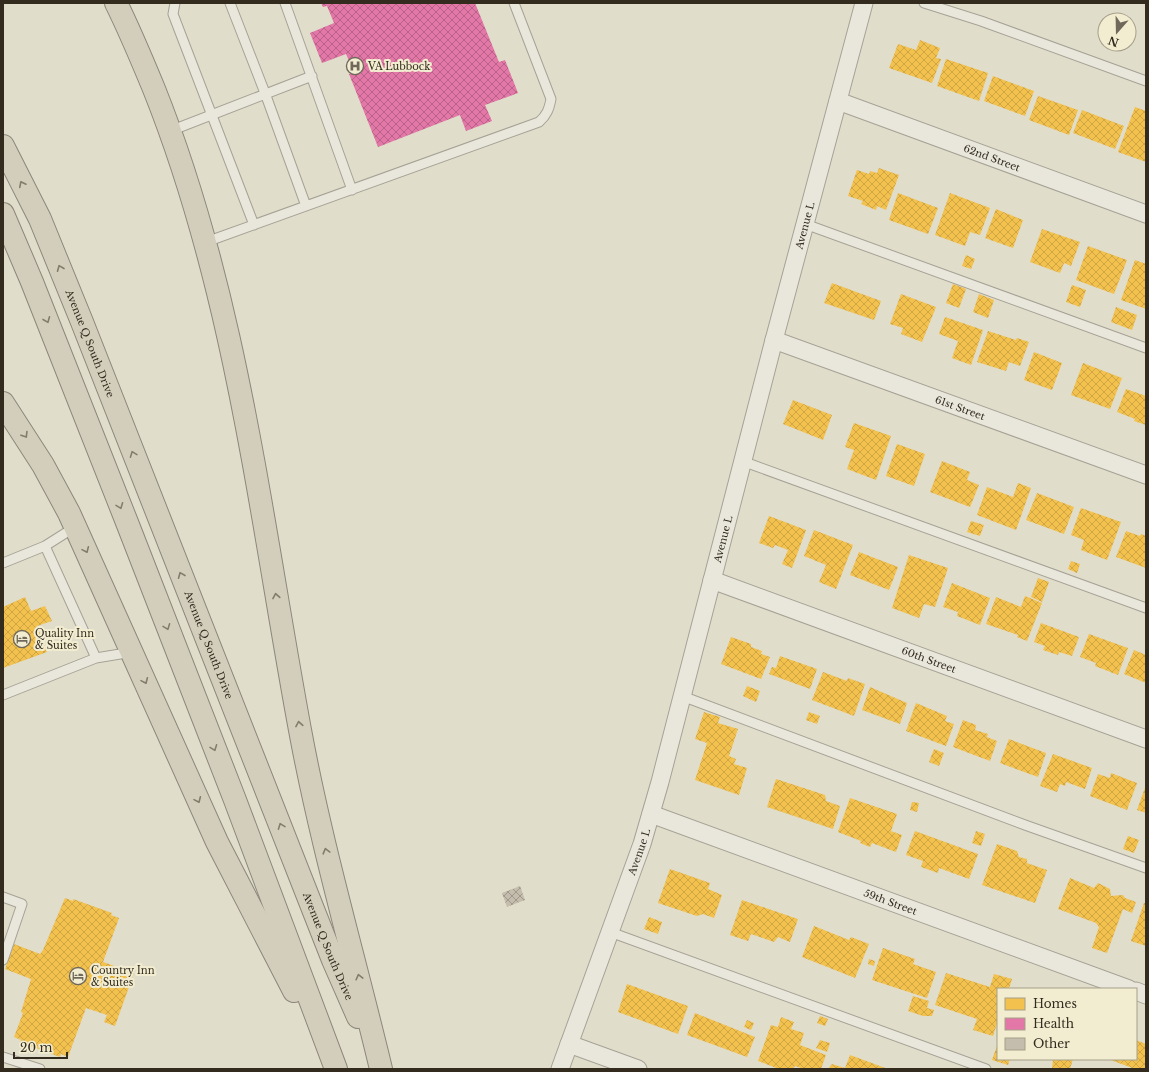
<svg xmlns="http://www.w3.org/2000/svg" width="1149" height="1072" font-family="'Libre Baskerville',serif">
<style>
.homes{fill:url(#homes-cross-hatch)}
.health{fill:url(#health-cross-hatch)}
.building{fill:url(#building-cross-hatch)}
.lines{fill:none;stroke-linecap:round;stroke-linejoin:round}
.lane-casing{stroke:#a6a295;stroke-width:11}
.street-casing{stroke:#a6a295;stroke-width:19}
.highway-casing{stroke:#8b877b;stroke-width:24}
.lane{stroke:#e9e7dc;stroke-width:9}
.street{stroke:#e9e7dc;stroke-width:17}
.highway{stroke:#d3cebc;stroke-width:22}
.oneway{stroke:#837c6d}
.labels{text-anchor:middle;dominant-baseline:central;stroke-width:4;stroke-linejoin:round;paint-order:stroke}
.poi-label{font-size:10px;fill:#332b1e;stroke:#f2edd1;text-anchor:start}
.street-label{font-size:10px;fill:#332b1e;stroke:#f2edd1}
</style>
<defs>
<pattern id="homes-cross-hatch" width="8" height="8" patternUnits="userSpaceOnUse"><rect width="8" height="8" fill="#f2c14e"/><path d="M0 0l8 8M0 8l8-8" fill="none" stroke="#d0a644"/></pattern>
<pattern id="health-cross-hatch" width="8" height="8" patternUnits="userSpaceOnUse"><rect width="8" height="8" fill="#e377a8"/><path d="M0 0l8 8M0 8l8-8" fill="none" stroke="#b96288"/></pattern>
<pattern id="building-cross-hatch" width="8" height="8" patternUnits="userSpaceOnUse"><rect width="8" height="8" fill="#c4bcac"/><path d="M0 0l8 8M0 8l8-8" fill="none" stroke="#a0998b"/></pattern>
</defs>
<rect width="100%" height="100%" fill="#e1ddcb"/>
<!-- homes -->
<path class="homes" d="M920,40L940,48L936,58L941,59L932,83L889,68L898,44L916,50Z
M946,59L988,73L979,101L937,86Z
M993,76L1034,91L1025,116L984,101Z
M1038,96L1078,110L1069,135L1029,120Z
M1135,107L1146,111V162L1118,152Z
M1082,110L1124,126L1115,149L1073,133Z
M879,168L899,175L886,210L877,206L876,210L861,204L863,201L848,196L857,170L869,174L870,171L877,173Z
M898,193L938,208L928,234L889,220Z
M950,193L990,208L980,235L970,232L965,246L935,235Z
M996,209L1023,220L1013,248L985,238Z
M1042,229L1080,242L1071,266L1064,263L1060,273L1030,262Z
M1088,246L1127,260L1114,294L1076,280Z
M966,255L975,259L971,269L962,266Z
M1135,260L1146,264V309L1121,300Z
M832,283L881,301L874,320L824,303Z
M953,284L966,289L959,308L946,303Z
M1072,285L1086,290L1080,307L1066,302Z
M901,294L936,307L922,342L901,334L903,328L890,324Z
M979,294L994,300L988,318L973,312Z
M1116,307L1137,315L1132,330L1111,322Z
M945,317L983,330L971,365L952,358L958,341L939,334Z
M988,331L1016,340L1017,338L1029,342L1020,366L1009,362L1006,371L977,362Z
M1034,352L1062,363L1052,390L1024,380Z
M1083,363L1122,378L1110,409L1071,395Z
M1126,389L1146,396V425L1134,421L1135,419L1117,412Z
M793,400L832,415L823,440L783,424Z
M854,423L891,436L876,480L847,469L854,450L845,447Z
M897,444L925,454L914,486L886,476Z
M942,461L970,472L967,480L979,485L970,507L930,492Z
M1018,483L1031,488L1016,530L977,515L987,487L1013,497Z
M1037,493L1074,507L1064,534L1026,520Z
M1081,508L1121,522L1107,560L1081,550L1084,540L1071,535Z
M769,516L806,530L792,568L782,564L788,550L775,545L773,548L759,543Z
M971,521L984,525L980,536L967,532Z
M814,530L853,545L836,589L819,582L826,565L804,556Z
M1126,531L1140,536L1141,534L1146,536V568L1116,557Z
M859,552L898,567L889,590L850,575Z
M909,555L948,568L935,607L924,604L919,618L892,608Z
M1071,561L1080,564L1077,573L1068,569Z
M1038,578L1049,582L1042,602L1031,597Z
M952,583L990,598L980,625L957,616L958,612L943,607Z
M1025,596L1042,603L1027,641L1017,637L1018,635L986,624L996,597L1021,607Z
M25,597L31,611L45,606L52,621L37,626L47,652L3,668V607Z
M1041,623L1079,637L1072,656L1059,652L1058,655L1043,650L1045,646L1034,642Z
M1089,634L1128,648L1118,675L1095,666L1096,663L1080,657Z
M731,637L751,644V647L762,651L761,654L770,657L761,679L721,664Z
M1134,650L1146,655V683L1124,674Z
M780,656L817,669L810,689L769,674L772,667L776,668Z
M823,672L847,681L848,678L865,684L854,716L812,700Z
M747,686L760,691L756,702L743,696Z
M870,687L907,703L900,724L862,710Z
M916,703L947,716L945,721L954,724L946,746L906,731Z
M704,712L720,717L718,723L738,729L729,756L736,759L734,764L747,768L739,795L695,780L707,743L695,739Z
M809,712L820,716L817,724L806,720Z
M963,720L976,725L975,730L988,734L987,737L997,741L990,761L953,747Z
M1009,739L1046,753L1038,777L1000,763Z
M934,749L944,753L939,766L929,762Z
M1053,754L1092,768L1085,789L1066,782L1065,786L1060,784L1057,792L1040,786Z
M1111,773L1137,783L1127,810L1090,796L1098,774L1110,778Z
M776,779L825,795L826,801L840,806L833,829L767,807Z
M1146,785V813L1137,810Z
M850,798L897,814L891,831L902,835L896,852L872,843L870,847L860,843L861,841L838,832Z
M912,802L919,803L917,812L910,810Z
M915,831L978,854L969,879L939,868L938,873L921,867L923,861L906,855Z
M976,831L985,834L981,846L972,843Z
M1128,836L1139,840L1134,853L1123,849Z
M997,844L1017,851L1019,857L1027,859V863L1047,870L1035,903L982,885Z
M670,869L710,883L708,889L722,895L714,918L703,914L697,916L658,903Z
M1070,878L1094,888L1098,883L1110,889L1111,896L1123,895L1125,898L1136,902L1132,913L1123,909L1107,953L1092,948L1099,927L1096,923L1058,909Z
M65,898L73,901V899L112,913L111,915L119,918L103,962L134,973L115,1026L104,1022L107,1015L86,1008L68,1057L61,1054L60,1057L20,1042L21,1040L14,1037L23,1013L21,1012L31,979L5,969L14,944L40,954L43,950Z
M742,900L798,919L790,942L778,937L774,942L751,934L748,941L730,935Z
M1144,903H1146V946L1131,941Z
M649,917L662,922L658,934L644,929Z
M814,926L849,940L851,937L869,944L855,978L802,957Z
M883,948L915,959L913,964L936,972L927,998L872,980Z
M869,959L875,961L874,966L868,964Z
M946,973L990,987L994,974L1012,979L1009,989H998V1020L993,1036L973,1030L977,1019L935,1005Z
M627,984L688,1006L678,1034L618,1012Z
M913,996L929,1001L927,1008L934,1010L932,1016H923L908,1011Z
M695,1013L755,1037L747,1057L687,1035Z
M820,1016L828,1019L825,1026L817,1023Z
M781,1017L794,1022L791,1029L804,1033L800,1045L826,1055L821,1069H804L795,1066L793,1069H779L758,1061L771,1025L778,1027Z
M747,1020L754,1023L751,1030L744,1027Z
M820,1040L830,1043L827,1052L816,1048Z
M1136,1040L1146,1044V1069H1135L1108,1059H1136Z
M998,1043V1059H1010L1008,1065L992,1060Z
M850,1055L888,1069H828L832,1064L845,1068Z
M1053,1059H1073L1070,1069H1052Z"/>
<!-- health -->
<path class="health" d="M321,3H475L499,62L505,60L518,93L485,105L492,121L466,131L460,115L378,147L349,74L354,72L346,54L322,63L310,33L334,23L327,6L323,7Z"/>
<!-- building -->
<path class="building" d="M520,886L525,900L507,907L502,893Z"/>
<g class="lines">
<!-- lane casing -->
<g class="lane-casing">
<path id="lane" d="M175,3L173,14L254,225
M230,3L265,93L306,206
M285,3L352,190
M924,3L981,21L1146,81
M170,131L312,76
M805,224L1146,348
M206,242L539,122C547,115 549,109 551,99L514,3
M742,461L1146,608
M45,546L75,527
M3,563L45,546L96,658L3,695
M96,658L132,652
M682,696L1025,825L1146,868
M3,897L22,904L3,960
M610,932L986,1069
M3,1057L40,1069"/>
</g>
<!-- street casing -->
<g class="street-casing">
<g id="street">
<path id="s1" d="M838,101L1146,214"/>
<path id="s2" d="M774,340L1146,475"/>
<path id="s3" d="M712,580L1146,739"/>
<path id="s4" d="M651,814L1129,989"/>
<path d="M1136,991L1146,995"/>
<path d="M569,1044L638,1069"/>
<path id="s5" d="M560,1069L642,844L660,782L774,340L864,3"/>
</g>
</g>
<!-- highway casing -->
<g class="highway-casing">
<g id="highway">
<path d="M116,3C130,31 142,60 154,89C236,294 260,514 300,730C321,844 354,956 381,1069"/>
<path id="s6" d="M3,146L40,219L82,322L333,960L358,1017"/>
<path d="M3,214L32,282L128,525L235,800L336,1069"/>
<path d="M3,403L43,465L69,513L217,842L294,991"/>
</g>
</g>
<!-- lane -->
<use href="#lane" class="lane"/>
<!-- street -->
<use href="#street" class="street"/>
<!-- highway -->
<use href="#highway" class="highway"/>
</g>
<!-- one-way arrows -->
<defs><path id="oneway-chevron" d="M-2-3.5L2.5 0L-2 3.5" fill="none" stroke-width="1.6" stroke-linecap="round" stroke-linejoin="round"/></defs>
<g class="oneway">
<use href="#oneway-chevron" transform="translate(22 184) rotate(-117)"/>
<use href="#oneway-chevron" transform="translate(60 268) rotate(-112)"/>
<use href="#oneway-chevron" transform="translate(47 320) rotate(68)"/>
<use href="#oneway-chevron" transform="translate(25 435) rotate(58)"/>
<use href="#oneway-chevron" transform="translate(133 454) rotate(-111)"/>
<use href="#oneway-chevron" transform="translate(120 506) rotate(69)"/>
<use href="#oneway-chevron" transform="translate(86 550) rotate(66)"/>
<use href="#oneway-chevron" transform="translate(181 575) rotate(-112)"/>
<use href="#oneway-chevron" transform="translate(276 596) rotate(-100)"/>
<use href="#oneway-chevron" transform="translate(167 627) rotate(69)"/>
<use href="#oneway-chevron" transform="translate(145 681) rotate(66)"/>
<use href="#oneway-chevron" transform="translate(299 724) rotate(-100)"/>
<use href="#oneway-chevron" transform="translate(214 748) rotate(69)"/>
<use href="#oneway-chevron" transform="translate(198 800) rotate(66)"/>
<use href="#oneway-chevron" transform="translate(281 826) rotate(-111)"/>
<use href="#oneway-chevron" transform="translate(326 851) rotate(-105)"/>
<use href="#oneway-chevron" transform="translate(359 977) rotate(-104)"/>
</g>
<!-- icons -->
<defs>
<g id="hospital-ring" transform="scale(0.9)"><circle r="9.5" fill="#f2edd1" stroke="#70695b" stroke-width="1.5"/><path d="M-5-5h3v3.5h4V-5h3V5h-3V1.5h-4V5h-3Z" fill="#70695b"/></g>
<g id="hotel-ring" transform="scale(0.9)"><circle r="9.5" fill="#f2edd1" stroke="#70695b" stroke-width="1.5"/><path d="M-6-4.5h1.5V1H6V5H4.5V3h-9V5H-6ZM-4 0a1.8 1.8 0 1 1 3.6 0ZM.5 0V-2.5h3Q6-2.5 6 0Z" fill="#70695b"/></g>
</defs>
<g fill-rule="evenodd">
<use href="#hospital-ring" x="355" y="66"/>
<use href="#hotel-ring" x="22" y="639"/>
<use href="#hotel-ring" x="78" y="976"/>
</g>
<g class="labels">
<!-- poi labels -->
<g class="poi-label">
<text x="368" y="66">VA Lubbock</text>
<text x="35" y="633">Quality Inn<tspan x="35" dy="12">&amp; Suites</tspan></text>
<text x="91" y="970">Country Inn<tspan x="91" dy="12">&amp; Suites</tspan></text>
</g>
<!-- street labels -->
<g class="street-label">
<text stroke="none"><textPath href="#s1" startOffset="164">62nd Street</textPath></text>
<text stroke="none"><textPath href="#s5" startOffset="879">Avenue L</textPath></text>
<text stroke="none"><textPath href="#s6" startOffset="216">Avenue Q South Drive</textPath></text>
<text stroke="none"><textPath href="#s2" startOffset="198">61st Street</textPath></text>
<text stroke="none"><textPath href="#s5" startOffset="555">Avenue L</textPath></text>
<text stroke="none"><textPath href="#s6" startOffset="540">Avenue Q South Drive</textPath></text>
<text stroke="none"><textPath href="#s3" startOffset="231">60th Street</textPath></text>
<text stroke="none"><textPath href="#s5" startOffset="231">Avenue L</textPath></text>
<text stroke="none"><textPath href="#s4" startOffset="255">59th Street</textPath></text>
<text stroke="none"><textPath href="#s6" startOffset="864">Avenue Q South Drive</textPath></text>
</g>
</g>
<!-- border -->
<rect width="1149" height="1072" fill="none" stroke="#332b1e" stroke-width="8"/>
<!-- legend -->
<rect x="997" y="988" width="140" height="72" fill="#f2edd1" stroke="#a69f89"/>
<rect x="1005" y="998" width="20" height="12" fill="#f2c14e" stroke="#a69f89"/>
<text x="1033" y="1008" font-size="12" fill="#332b1e">Homes</text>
<rect x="1005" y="1018" width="20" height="12" fill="#e377a8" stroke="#a69f89"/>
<text x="1033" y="1028" font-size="12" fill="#332b1e">Health</text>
<rect x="1005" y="1038" width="20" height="12" fill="#c4bcac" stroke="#a69f89"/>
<text x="1033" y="1048" font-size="12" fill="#332b1e">Other</text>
<!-- north arrow -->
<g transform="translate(1117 32) rotate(200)"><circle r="19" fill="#f2edd1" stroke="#a69f89"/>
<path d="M0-3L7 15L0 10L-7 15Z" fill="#70695b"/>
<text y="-6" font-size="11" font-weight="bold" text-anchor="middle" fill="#332b1e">N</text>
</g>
<!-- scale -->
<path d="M14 1052v6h53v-6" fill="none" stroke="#332b1e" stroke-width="2"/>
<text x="20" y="1052" font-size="12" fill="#332b1e" stroke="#f2edd1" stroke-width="3" paint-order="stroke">20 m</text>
</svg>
